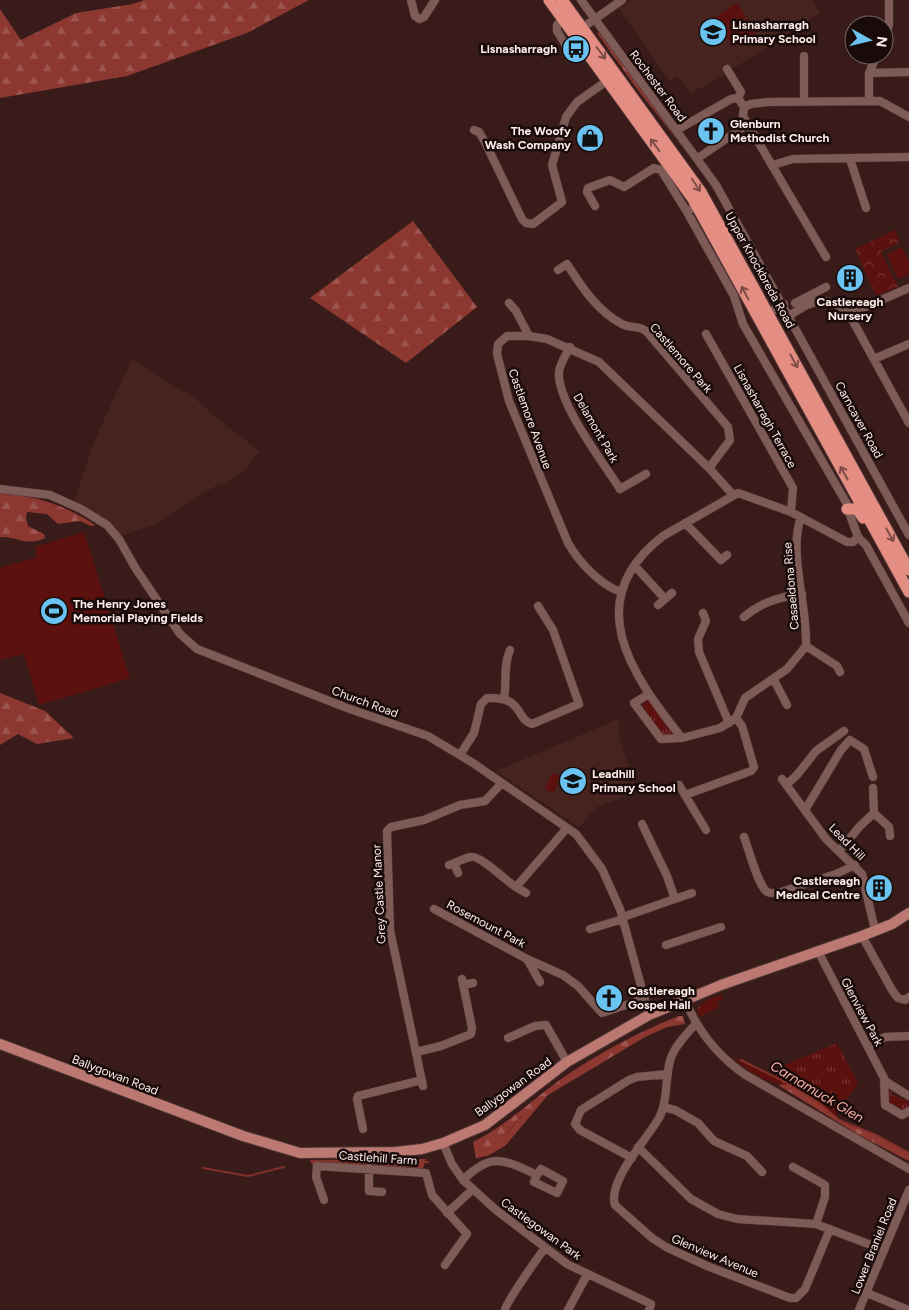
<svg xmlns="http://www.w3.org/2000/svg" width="909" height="1310" font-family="Figtree,sans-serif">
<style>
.built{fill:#47231f}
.grass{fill:url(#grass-tufts)}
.forest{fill:url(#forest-firs)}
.park{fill:url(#park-crowns)}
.pitch{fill:#5c110f}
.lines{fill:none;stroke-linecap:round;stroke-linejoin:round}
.stream{stroke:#84302a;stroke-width:2}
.minor-casing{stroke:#503837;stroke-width:9}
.major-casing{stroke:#503837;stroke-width:12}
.highway-casing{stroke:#503837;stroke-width:13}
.minor{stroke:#7e5b56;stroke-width:8}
.major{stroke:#bb7971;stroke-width:10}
.highway{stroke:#e38d83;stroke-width:11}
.oneway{stroke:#7e4c46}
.labels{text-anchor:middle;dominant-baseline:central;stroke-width:5;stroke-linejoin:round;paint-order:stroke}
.poi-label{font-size:12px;font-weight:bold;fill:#feedeb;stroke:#180b09;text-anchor:start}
.street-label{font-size:12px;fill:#feedeb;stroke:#180b09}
.water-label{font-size:14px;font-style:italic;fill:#fbb1a8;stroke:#180b09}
</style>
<defs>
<pattern id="grass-tufts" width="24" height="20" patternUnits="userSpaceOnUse" patternTransform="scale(1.25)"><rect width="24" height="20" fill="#5c110f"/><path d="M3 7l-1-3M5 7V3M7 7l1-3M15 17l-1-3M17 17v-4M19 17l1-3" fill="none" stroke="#743432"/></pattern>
<pattern id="forest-firs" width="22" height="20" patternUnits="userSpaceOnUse" patternTransform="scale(1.25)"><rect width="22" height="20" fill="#8c3831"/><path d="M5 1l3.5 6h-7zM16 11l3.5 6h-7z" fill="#9d554f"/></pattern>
<pattern id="park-crowns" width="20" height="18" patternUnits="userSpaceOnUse" patternTransform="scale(1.25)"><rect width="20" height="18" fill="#5c110f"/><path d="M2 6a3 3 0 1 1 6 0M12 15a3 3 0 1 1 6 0" fill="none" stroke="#743432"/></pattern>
</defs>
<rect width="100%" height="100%" fill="#391c19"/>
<!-- built -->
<path class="built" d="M632,0H812L820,13L734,68L728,67L726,74L691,93L677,76L670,81L619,9Z
M131,361H135L197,400L219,420L260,451L245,470L224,485L222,482L153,525L119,536L74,501L93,444Z
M619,719V737L637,792L597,807L579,827L496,771Z"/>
<!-- grass -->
<path class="grass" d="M647,700L651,701L676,735L662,737L642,708L644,703Z
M721,995L724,998L717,1002L719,1007L699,1017L697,1008L709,999Z
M837,1043L858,1083L835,1116L789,1084C769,1087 747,1070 732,1057L776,1076L785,1069L783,1066Z
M888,1089L892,1090L891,1094L904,1100L907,1097L909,1107L902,1110L888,1106Z"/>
<!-- forest -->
<path class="forest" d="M144,0H309L247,33L127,76L0,98V9L21,40L76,13L133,4Z
M601,31L686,150V151L637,89L597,33Z
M413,221L477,307L406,363L310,298Z
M0,493C36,496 65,505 95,525L91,526L80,521L58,524L47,514L27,512L26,519L28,526L44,534L45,538C26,547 18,536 0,537Z
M0,693L45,711L74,738L37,744L18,734L0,745Z
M679,1016H683L685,1024L667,1027L645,1037L548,1095L505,1146L487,1156L476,1158L473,1142C506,1126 528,1103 557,1082C595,1055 636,1033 679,1016Z
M789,1084L819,1103L839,1120L875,1135L909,1153V1161L859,1135L778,1085Z
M426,1159L423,1168L312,1165L311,1160Z"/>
<!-- park -->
<path class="park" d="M895,230L900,242L881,252L898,287L876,296L855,249Z"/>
<!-- pitch -->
<path class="pitch" d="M737,3L746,17L724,32L714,18Z
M747,18L756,32L734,47L724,33Z
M902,247L909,262V274L898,279L887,255Z
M84,532L130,678L39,705L24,654L0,660V568L37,557L35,547Z
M552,773L560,776L554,793L545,789Z"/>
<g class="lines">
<!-- stream -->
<path class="stream" d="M741,1060L789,1084L819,1103L839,1120L876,1135L909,1153
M506,1134L521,1117
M311,1161L428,1162
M203,1168L248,1176L284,1167"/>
<!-- minor casing -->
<g class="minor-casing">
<path id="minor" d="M411,0L415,16L419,19L424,17L435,0
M581,0L716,185L909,535
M563,20L557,25V31L573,57
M582,28L622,0
M884,43L889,24V0
M727,69L741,92L738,98
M869,73L909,72
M804,101V56
M869,101V73L877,55
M744,107L751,104L768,102L880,101L909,117
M474,130L479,132L485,142L522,219L526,223L533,224L562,202L552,165L566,117L577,102L608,80
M677,130L731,99L738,98L744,107L743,116L826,257
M698,158L748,124
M850,159L866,208
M773,165L793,159L909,157
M595,206L587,192L588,188L610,180L624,187L654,168L661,170L687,212L691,209
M687,212L734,296L743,324L847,504
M558,270L567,264C581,286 598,312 622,324C631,329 640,325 647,332L728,427L730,440L709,468
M509,303L516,311L529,336
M795,303L826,287
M849,314L909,288
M765,315L784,304
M790,315C813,301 826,292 849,314L909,423
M706,334L793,488L791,512
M570,347C566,355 560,363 559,372C557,403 603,462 620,489L646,474
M874,359L909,344
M0,489L50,495L81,509L107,525L119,539L136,569L180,634L197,649L347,708L428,736L473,763L576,834L602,869L620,909L649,1015
M847,507L858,537
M685,523L721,560L727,555
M858,537L866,545L909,623
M635,566L665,599
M621,592C600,585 579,562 568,543L509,401L497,354L498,344L507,336H529L547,339L599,362L709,468L733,495
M658,605L672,593
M703,613L706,621L698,639L699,652L729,723
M744,617C762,602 779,597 802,594
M806,646L837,666L840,672
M774,680L787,705
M649,694L634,703L661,739L682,738
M504,699C507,681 503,666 510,650
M736,718L720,728L682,738C630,673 580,600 663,536L738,493L791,512L847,542H853L858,537
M736,718L745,698L787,669L806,646C808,608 788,552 801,517
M460,755L474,733L481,704L487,698C524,696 515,719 532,724L579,704L553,630L538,606
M782,779L826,839L862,874L875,930
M787,784L797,775L816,751L844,731
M679,785L685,795
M805,810L841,750L850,740L864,749L873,777
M874,813L889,827L890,836
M642,824L667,876L675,899
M706,830L685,795L751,771L754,767L742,726L736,718
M744,837C749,850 757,882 766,891C769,894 774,893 778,893L836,874L855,865
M840,850L860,826L874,813L873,788
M454,863L458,873
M449,865C456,863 464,858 471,857C480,855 506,881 516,887L567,828
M516,887L526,893
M434,909L527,959L563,975L578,986L602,1013L644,999
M623,917L692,893
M590,929L623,919
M862,936L892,990L898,998L905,1000L909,997
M666,945L721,927
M819,953L884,1078L885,1105L902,1115L909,1111
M527,959L540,982
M463,985L473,983
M685,1000C698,1031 716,1054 744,1074L909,1169
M696,1024C687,1033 673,1049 670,1061C665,1079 668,1101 659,1118C648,1138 607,1181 615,1205L652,1238L666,1247L707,1266L790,1298H796L805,1289L830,1229
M508,1038L535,1026L546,1025L567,1062
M868,1047L885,1037L909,1036
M416,1052L441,1046L471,1034L472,1028L462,979
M885,1081L909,1096
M423,1086L390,930L387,831L391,827L424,820L460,805L485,801L502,783
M663,1107L675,1110L698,1123L714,1141L747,1156L762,1172
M363,1129L357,1099L358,1096L422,1080
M443,1143L452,1164L463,1180L496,1210L567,1264L651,1304L649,1310
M638,1147L691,1199L718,1214L737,1219L816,1224L884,1250
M632,1158L580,1130L575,1124L581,1110L629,1080L637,1077L668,1074
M793,1167L825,1185V1197L816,1224
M369,1168V1191L382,1192
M463,1180C492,1151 504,1160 537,1175L534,1182L557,1193L563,1181L541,1169L537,1175
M324,1200L316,1177L317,1166L426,1173L432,1195L467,1234L445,1265
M447,1213L472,1190
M867,1293L908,1310
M505,1310C505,1304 538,1257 545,1248
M568,1310L587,1275
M859,1310L909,1190"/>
</g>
<!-- major casing -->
<g class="major-casing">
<path id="major" d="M0,1044L243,1136L300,1153L396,1152L422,1149L443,1143L485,1125L567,1062L649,1015L721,985L862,936L892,924L909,913"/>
</g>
<!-- highway casing -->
<g class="highway-casing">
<path id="highway" d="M549,0L693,199L909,592
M562,0L701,192L909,570
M847,509H857L863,518"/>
</g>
<!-- minor -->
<use href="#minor" class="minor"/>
<!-- major -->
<use href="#major" class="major"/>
<!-- highway -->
<use href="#highway" class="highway"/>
</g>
<!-- one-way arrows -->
<defs><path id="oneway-shaft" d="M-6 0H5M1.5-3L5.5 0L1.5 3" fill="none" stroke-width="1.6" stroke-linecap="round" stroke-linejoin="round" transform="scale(1.25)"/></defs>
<g class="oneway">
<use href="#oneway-shaft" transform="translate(601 53) rotate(53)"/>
<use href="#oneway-shaft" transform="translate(655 145) rotate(-126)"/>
<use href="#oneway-shaft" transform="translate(696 185) rotate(57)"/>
<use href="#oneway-shaft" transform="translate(745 293) rotate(-118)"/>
<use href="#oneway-shaft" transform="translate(794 361) rotate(61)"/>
<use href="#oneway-shaft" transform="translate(844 473) rotate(-119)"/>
<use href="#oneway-shaft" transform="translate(890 535) rotate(61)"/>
</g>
<!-- icons -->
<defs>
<g id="school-disc" transform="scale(1.4375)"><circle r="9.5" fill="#6ac3f1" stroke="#180b09"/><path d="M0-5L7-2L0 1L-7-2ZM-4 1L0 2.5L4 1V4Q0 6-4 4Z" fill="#111"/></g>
<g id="bus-disc" transform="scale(1.4375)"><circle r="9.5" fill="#6ac3f1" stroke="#180b09"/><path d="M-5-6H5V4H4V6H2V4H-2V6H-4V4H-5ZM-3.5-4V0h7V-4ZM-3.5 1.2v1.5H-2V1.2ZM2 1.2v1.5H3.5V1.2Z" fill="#111"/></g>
<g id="church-disc" transform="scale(1.4375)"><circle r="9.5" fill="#6ac3f1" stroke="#180b09"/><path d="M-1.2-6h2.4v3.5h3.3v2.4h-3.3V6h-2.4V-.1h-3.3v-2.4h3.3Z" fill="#111"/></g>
<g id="shop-disc" transform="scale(1.4375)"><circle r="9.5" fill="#6ac3f1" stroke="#180b09"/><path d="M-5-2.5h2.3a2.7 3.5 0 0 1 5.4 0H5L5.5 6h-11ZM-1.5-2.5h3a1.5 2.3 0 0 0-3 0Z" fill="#111"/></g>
<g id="building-disc" transform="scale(1.4375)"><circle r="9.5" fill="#6ac3f1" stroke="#180b09"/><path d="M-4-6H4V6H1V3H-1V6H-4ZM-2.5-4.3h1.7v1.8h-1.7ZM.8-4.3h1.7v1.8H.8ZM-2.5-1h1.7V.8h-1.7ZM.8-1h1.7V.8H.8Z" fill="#111"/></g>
<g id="stadium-disc" transform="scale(1.4375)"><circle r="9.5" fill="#6ac3f1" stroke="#180b09"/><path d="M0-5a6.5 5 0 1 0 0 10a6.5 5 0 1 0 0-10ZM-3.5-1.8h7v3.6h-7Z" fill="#111"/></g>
</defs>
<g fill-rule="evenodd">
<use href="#school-disc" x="713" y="32"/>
<use href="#bus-disc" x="576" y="49"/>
<use href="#church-disc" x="711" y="131"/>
<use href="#shop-disc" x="590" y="138"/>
<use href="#building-disc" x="850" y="278"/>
<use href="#stadium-disc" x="54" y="611"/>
<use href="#school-disc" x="573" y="781"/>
<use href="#building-disc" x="879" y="888"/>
<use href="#church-disc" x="609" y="998"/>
</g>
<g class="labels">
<!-- poi labels -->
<g class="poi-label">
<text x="732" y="25">Lisnasharragh<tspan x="732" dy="14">Primary School</tspan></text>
<text x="557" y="49" text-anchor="end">Lisnasharragh</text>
<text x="730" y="124">Glenburn<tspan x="730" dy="14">Methodist Church</tspan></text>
<text x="571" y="131" text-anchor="end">The Woofy<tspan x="571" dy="14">Wash Company</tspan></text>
<text x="850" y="302" text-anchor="middle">Castlereagh<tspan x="850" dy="14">Nursery</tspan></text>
<text x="73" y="604">The Henry Jones<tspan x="73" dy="14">Memorial Playing Fields</tspan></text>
<text x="592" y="774">Leadhill<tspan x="592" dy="14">Primary School</tspan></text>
<text x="860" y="881" text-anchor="end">Castlereagh<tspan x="860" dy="14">Medical Centre</tspan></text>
<text x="628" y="991">Castlereagh<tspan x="628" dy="14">Gospel Hall</tspan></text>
</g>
<!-- street labels -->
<g class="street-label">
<text transform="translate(658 86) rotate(53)">Rochester Road</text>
<text transform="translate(760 270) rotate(61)">Upper Knockbreda Road</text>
<text transform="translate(681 358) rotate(49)">Castlemore Park</text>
<text transform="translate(765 416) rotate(61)">Lisnasharragh Terrace</text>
<text transform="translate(530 419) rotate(70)">Castlemore Avenue</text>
<text transform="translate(859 420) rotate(61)">Carncaver Road</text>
<text transform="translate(596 428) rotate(60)">Delamont Park</text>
<text transform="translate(791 586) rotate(-95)">Casaeldona Rise</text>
<text transform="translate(365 702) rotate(20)">Church Road</text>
<text transform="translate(847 842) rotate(45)">Lead Hill</text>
<text transform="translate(379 894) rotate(-93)">Grey Castle Manor</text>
<text transform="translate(486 924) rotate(28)">Rosemount Park</text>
<text transform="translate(862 1012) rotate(62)">Glenview Park</text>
<text transform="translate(115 1075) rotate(21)">Ballygowan Road</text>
<text transform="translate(513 1087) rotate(-36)">Ballygowan Road</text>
<text transform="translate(378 1158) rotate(4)">Castlehill Farm</text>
<text transform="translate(541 1229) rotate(36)">Castlegowan Park</text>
<text transform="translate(874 1246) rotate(-68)">Lower Braniel Road</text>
<text transform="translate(715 1256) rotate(23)">Glenview Avenue</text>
</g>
<!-- water labels -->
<g class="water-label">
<text transform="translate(817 1092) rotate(31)">Carnamuck Glen</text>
</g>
</g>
<!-- north arrow -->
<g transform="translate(869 40) rotate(98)"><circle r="24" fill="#180b09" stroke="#746563"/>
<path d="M0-4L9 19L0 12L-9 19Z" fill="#6ac3f1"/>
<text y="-8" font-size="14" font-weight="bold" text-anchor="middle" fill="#feedeb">N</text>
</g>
</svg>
